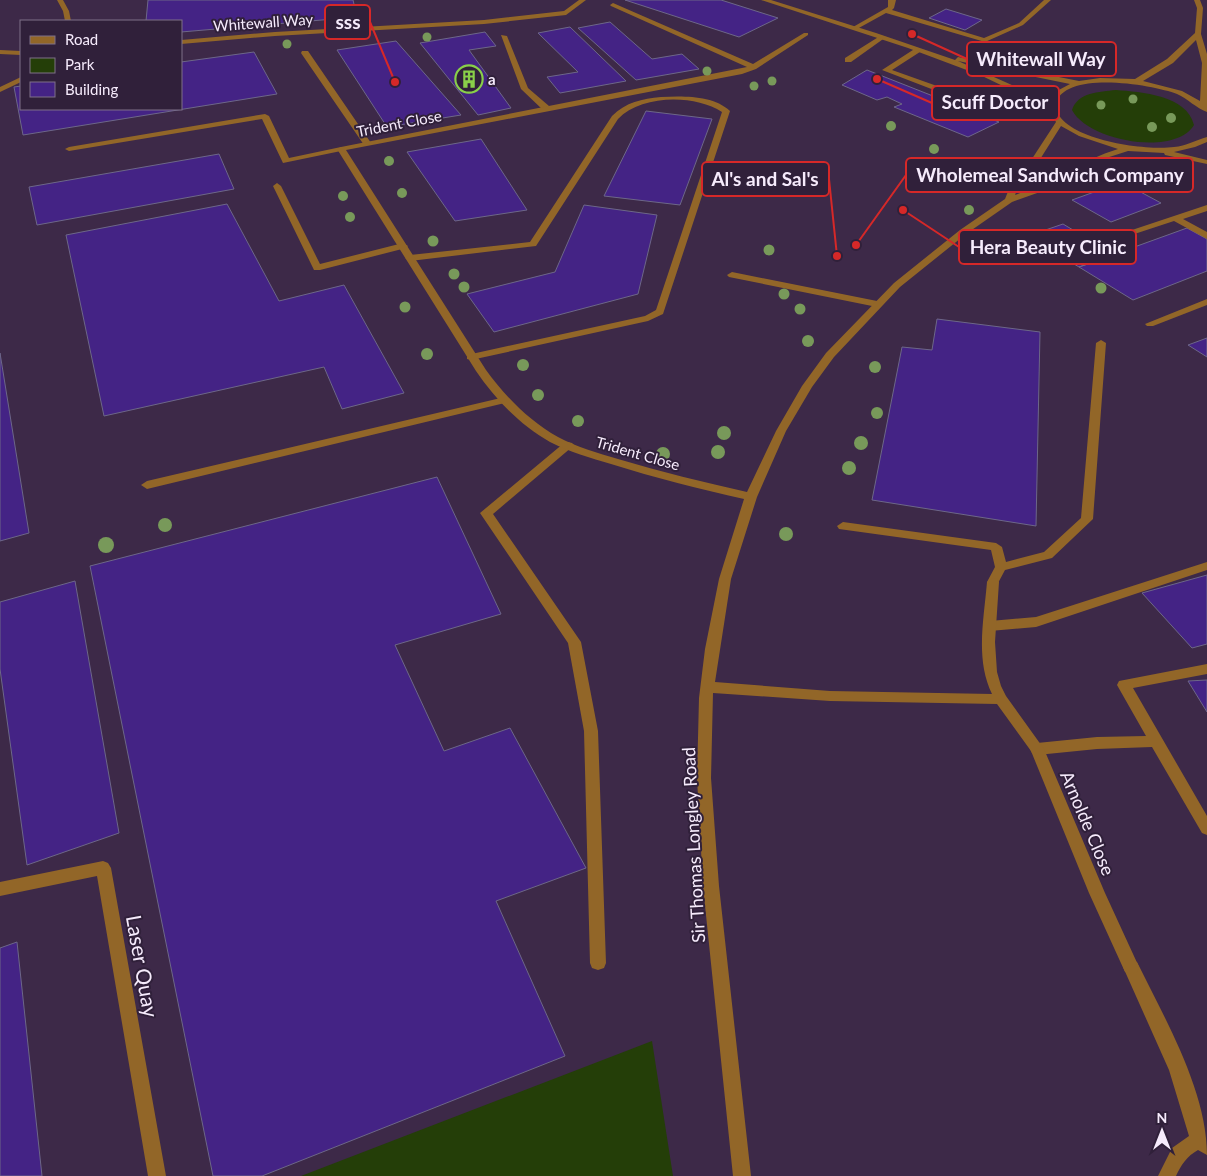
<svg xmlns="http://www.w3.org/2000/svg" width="1207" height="1176" font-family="Lato,sans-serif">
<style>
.built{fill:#3d2948;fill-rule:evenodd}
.green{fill:#243e08}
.building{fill:#442385;stroke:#6d6788}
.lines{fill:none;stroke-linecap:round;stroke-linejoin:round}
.lane{fill:#926628;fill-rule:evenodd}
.street{fill:#926628;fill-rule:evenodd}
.tree{fill:#78995a}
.labels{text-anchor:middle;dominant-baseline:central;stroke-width:4;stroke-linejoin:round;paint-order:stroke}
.far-street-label{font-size:15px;fill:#f6ebfc;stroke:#30203a}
.far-poi-label{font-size:15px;font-weight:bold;fill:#f6ebfc;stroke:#30203a;text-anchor:start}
.street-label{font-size:18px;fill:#f6ebfc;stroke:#30203a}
.near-street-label{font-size:21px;fill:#f6ebfc;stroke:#30203a}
.leader{fill:none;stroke:#d62828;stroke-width:2}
.callout-dot{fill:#d62828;stroke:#30203a;stroke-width:2}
.callout{fill:#30203a;stroke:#d62828;stroke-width:2}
.callout-label{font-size:19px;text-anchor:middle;font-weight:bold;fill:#f6ebfc}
</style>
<rect width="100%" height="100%" fill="#30203a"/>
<!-- built -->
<path class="built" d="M0,0H1207V1176H0ZM21,21H181V109H21Z"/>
<!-- green -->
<path class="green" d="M1116,90C1141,92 1187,95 1194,125C1175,157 1088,141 1072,110C1078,92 1099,92 1116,90Z
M652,1041L673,1176H301Z"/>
<!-- building -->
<path class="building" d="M148,0H353L357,17L181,32V21H146Z
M625,0H721L778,18L739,37Z
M946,9L982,20L965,30L929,18Z
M610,22L652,59L682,54L699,69L636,80L578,28Z
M570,27L626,81L560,93L547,77L578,72L538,33Z
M485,32L496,46L469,50L511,108L478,115L420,43Z
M396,41L461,115L387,127L337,50Z
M254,52L277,94L23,135L14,87L21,86V109H181V62Z
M867,70L999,122L968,137L894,107L902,104L887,97L877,100L842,85Z
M646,111L712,119L680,205L604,196Z
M481,139L527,210L455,221L407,152Z
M219,154L234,189L37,225L29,187Z
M1122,182L1161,203L1111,222L1072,200Z
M227,204L279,301L344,285L404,393L342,409L324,367L104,416L66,235Z
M584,205L657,215L638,294L494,332L467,294L555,272Z
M1063,224L1115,255L1079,267L1028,236Z
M1187,228L1207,239V271L1133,300L1079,267Z
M937,319L1040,332L1036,526L872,500L902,347L932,350Z
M1207,338V357L1188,345Z
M0,353L29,533L0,541Z
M437,477L501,614L395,645L444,751L510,728L586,868L496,901L565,1056L262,1176H213L90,566Z
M1207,575V644L1192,648L1142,593Z
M75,581L119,833L27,865L0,669V602Z
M1207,680V712L1188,681Z
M17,942L42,1176H0V948Z"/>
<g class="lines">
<!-- lane -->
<path class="lane" d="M57,0H63L69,11L71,21H65L63,11Z
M888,0H896L894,8L892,10L984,38L1019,23L1044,0H1051L1023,25L985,42L886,13L857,29H853V27L888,7Z
M501,35L507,36L528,88L549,106V110H543L521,89Z
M880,36L886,37L851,62H845V58Z
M916,48L923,50L892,70L979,101V105H973L882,70Z
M0,50L21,51V55L0,54Z
M302,51H308L371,143L370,145H364L301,53Z
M21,77V82L0,92V87Z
M661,97C683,96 713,95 730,111L663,314L648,321L471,360L467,359V355L645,316L656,310L722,112C694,94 641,95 618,119L536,246L410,261L405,258L410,255L530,242L612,116C626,102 642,99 661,97Z
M265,114L269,116L289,158L341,147L345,149L341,151L283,163L262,119L69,151L65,149L69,147Z
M277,183L281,186L320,264L403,243L408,246L406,248L320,270H314L273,186Z
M1207,205V211L1183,219L1207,232V239L1174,221L1107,243L1104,244L1099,241Z
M732,272L877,301L882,304L877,307L729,277L727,275Z
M1207,299V305L1153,326H1147L1145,324Z
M1101,340L1106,343L1093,519L1052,558L1005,570L997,585L993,586L987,582L995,567L991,550L839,529L837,526L843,522L996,543L1002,547L1006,562L1044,552L1081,518L1096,343Z
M505,397L510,400L509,402L147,489L141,485L147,481Z
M568,442L572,443L574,445L572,447L493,514L581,642L598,731L606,963L604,968L598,970L592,968L590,963L584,731L568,643L480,513L564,443Z
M1207,562V570L1036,627L990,631L985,629L984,626L985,623L990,621L1036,617Z
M1207,664V674L1133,688L1207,816V835L1202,833L1152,747L1097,749L1037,755L1032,753L1030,749L1032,745L1037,743L1097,737L1146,736L1117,685L1119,681Z
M103,861L108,863L111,868L166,1176H148L97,876L0,896V882Z
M1131,960L1137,962C1165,1019 1207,1091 1207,1155L1198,1150C1187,1156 1181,1165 1176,1176H1158L1172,1148L1189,1136L1169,1070L1123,967L1125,962Z"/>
<!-- street -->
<path class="street" d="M579,0H586L566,15L484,24L275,36L181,44V40L275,32L484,20L564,11Z
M761,0H771L876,33L955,60L958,57L1079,81L1100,78L1135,79L1167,59L1195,33L1197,8L1194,0H1200L1203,8L1201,34L1207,54V112C1196,108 1188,99 1177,94C1153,85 1064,69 1055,105C1059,140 1146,151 1174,147C1186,146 1196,140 1207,137V142L1195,147L1174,152L1207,160V164L1165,155L1164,153L1128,151L1103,159L1040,192L1012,202L966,234L900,287L834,357L812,387L786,431L757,497L731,579L715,682L830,691L992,694C975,659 984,619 987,582L993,578L997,579L999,582L995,642L997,672L1001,686L1006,696L1044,749L1105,893L1139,967L1137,972L1131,974L1125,972L1089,893L1031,751L997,704L830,701L713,693L711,778L719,886L751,1176H733L703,886L697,778L699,698L705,649L719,579L744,499C700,489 655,478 611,464C591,458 569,452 550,442C520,425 495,399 476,371L337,149L341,147L747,67L611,6L610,5L613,3L753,64L804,33H808V35L756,69L742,74L346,150L486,370C505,396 529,421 558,437C576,447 598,453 618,459C661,472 704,482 747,492L776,431L802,386L826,353L894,283L960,230L1005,199L1011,184L1026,168L1056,122L1047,107L980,75L908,48ZM1196,40L1202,63L1200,101L1182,91L1143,81L1173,63ZM958,61L1070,84L1055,92L1048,101ZM1061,126L1079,136L1118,149C1082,160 1051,182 1015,195L1019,185L1032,172Z"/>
</g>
<!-- trees -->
<g class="tree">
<circle cx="427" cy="37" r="4.5"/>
<circle cx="287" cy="44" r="4.5"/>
<circle cx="707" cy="71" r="4.5"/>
<circle cx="772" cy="81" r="4.5"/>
<circle cx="754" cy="86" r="4.5"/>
<circle cx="1133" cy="99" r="4.5"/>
<circle cx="1101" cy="105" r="4.5"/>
<circle cx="1171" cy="118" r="5"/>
<circle cx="891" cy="126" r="5"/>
<circle cx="1152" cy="127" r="5"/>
<circle cx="934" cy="149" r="5"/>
<circle cx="389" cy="161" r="5"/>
<circle cx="402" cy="193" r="5"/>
<circle cx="343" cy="196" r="5"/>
<circle cx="969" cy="210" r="5"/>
<circle cx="350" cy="217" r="5"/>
<circle cx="433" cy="241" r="5.5"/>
<circle cx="769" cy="250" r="5.5"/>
<circle cx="454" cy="274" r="5.5"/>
<circle cx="464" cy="287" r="5.5"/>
<circle cx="1101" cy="288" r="5.5"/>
<circle cx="784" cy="294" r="5.5"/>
<circle cx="405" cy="307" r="5.5"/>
<circle cx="800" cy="309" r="5.5"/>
<circle cx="808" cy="341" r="6"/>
<circle cx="427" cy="354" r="6"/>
<circle cx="523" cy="365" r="6"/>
<circle cx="875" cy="367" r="6"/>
<circle cx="538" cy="395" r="6"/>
<circle cx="877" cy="413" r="6"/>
<circle cx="578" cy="421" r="6"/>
<circle cx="724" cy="433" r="7"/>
<circle cx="861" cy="443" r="7"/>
<circle cx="718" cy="452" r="7"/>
<circle cx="663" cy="454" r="7"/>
<circle cx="849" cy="468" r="7"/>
<circle cx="165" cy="525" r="7"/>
<circle cx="786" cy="534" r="7"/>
<circle cx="106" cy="545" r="8"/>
</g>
<!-- icons -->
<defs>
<g id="building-ring" transform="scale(1.4375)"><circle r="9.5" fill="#30203a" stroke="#89cf49" stroke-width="1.5"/><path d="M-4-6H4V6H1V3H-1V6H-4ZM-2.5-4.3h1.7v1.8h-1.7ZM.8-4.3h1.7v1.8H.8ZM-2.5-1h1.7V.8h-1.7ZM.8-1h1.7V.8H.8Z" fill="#89cf49"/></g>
</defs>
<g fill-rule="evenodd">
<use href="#building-ring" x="469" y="79"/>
</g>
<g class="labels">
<!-- far-street labels -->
<g class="far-street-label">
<text transform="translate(263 22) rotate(-4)">Whitewall Way</text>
<text transform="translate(399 123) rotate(-11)">Trident Close</text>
<text transform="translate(638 453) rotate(16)">Trident Close</text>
</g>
<!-- far-poi labels -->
<g class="far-poi-label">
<text x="488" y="79">a</text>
</g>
<!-- street labels -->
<g class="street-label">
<text transform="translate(1088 823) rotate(67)">Arnolde Close</text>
<text transform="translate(693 845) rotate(-93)">Sir Thomas Longley Road</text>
</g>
<!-- near-street labels -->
<g class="near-street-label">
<text transform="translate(143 966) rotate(80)">Laser Quay</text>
</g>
</g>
<!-- callouts -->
<path class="leader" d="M395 82L370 22M912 34L967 59M877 79L932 103M856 245L906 175M837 256L829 179M903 210L959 247"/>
<g class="callout-dot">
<circle cx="395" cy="82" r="5"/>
<circle cx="912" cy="34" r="5"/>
<circle cx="877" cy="79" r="5"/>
<circle cx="856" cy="245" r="5"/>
<circle cx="837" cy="256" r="5"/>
<circle cx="903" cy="210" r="5"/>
</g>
<g class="callout">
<rect x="325" y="5" width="45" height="34" rx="5"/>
<rect x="967" y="42" width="149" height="34" rx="5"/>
<rect x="932" y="86" width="127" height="34" rx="5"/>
<rect x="906" y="158" width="287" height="34" rx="5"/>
<rect x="702" y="162" width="127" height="34" rx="5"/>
<rect x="959" y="230" width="177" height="34" rx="5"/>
</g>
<g class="callout-label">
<text x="348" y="29">sss</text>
<text x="1041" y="66">Whitewall Way</text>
<text x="995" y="109">Scuff Doctor</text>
<text x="1050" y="182">Wholemeal Sandwich Company</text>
<text x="765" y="186">Al's and Sal's</text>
<text x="1048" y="254">Hera Beauty Clinic</text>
</g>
<!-- legend -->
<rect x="20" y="20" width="162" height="90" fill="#30203a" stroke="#7f7188"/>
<rect x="30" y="36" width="25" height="8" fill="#926628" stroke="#7f7188"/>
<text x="65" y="45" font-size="15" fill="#f6ebfc">Road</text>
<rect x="30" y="58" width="25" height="15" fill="#243e08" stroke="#7f7188"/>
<text x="65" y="70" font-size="15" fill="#f6ebfc">Park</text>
<rect x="30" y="82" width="25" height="15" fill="#442385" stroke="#7f7188"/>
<text x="65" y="95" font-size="15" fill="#f6ebfc">Building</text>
<!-- north arrow -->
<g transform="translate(1162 1131)" stroke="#30203a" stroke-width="4" paint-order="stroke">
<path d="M0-4L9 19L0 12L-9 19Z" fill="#f6ebfc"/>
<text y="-8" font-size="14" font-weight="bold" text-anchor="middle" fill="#f6ebfc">N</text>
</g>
</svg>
